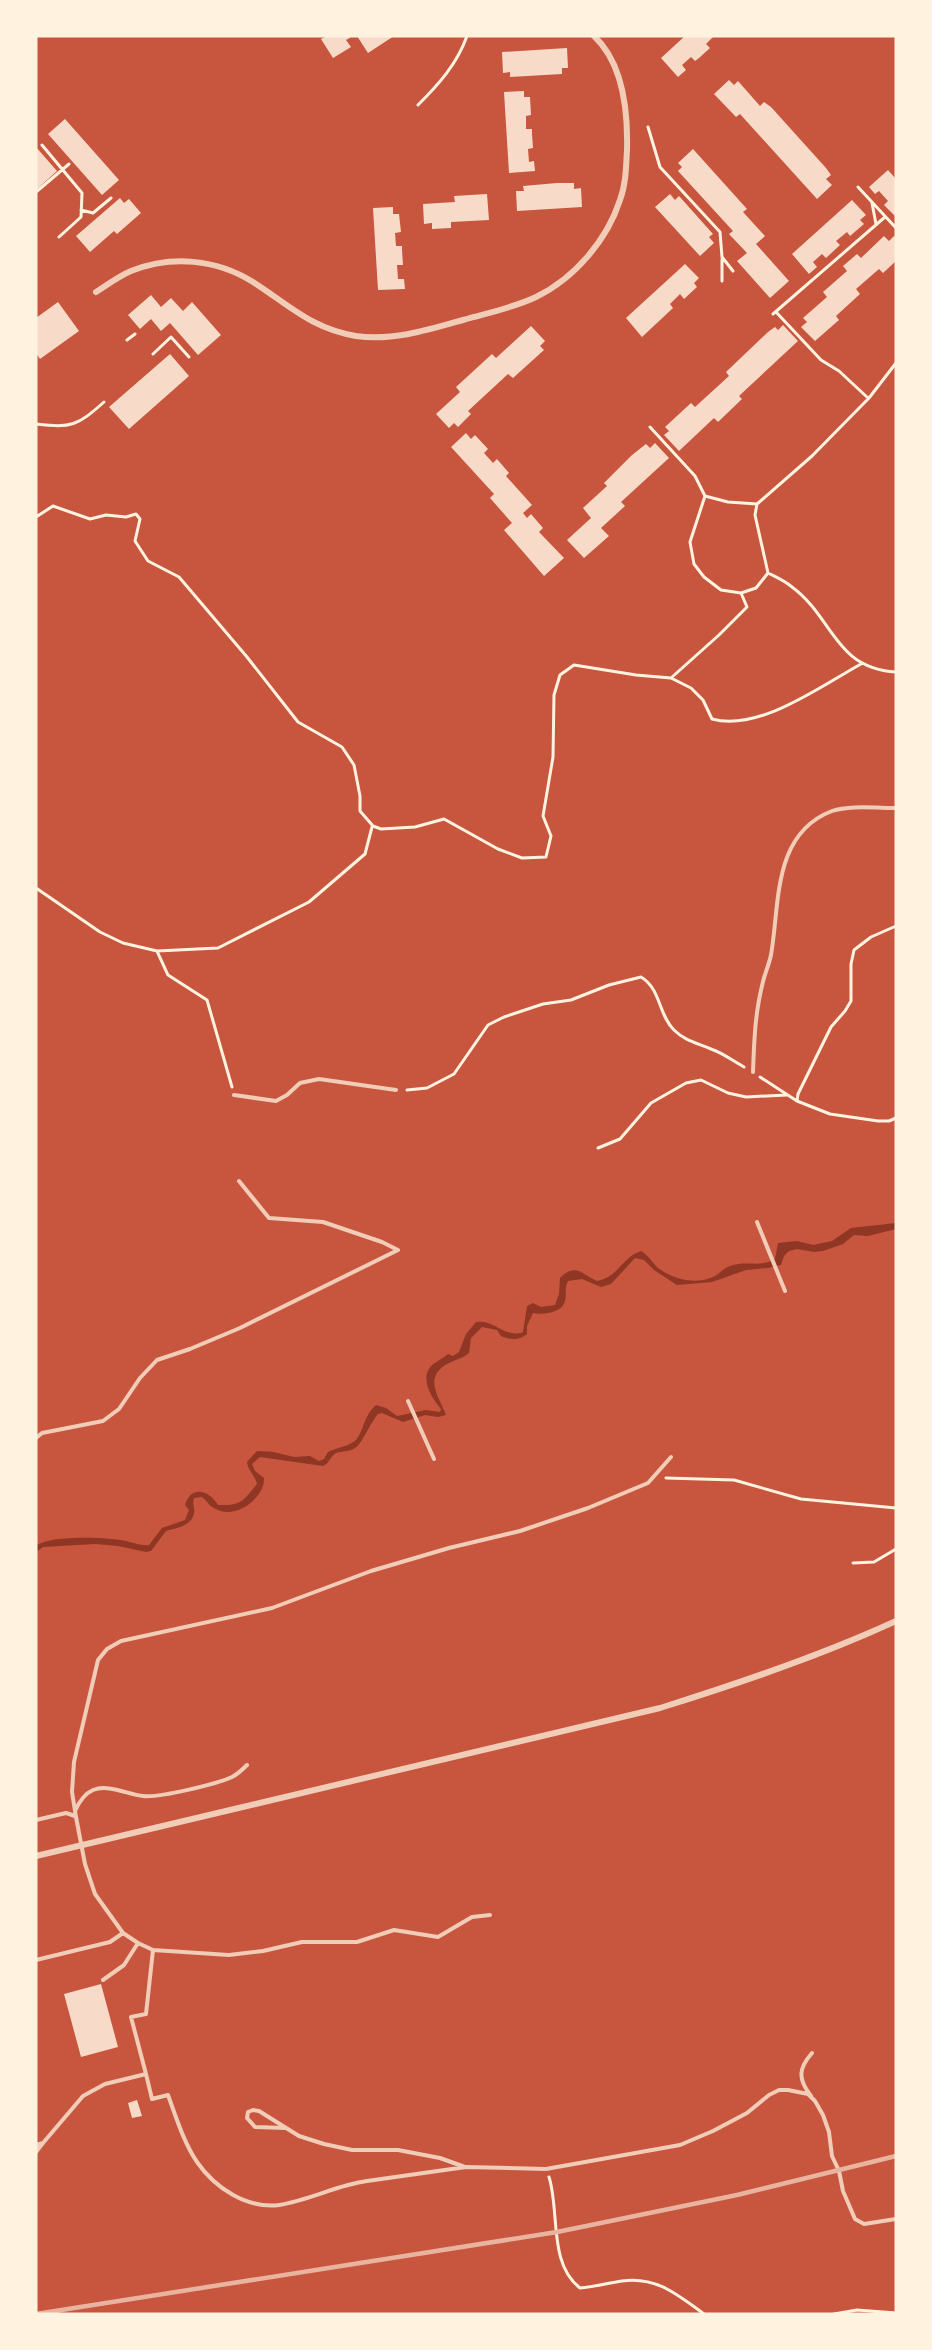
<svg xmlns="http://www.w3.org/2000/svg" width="932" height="2350" font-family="'Source Sans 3',sans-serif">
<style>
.water{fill:#8f3625}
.building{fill:#f7dbc8}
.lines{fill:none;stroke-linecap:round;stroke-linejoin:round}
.path{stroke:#fff3e0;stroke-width:3}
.service{stroke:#f1ccb7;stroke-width:4}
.minor{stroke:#f1ccb7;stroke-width:6}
.rail{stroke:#e9b49f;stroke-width:4.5}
</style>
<rect width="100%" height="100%" fill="#c8553d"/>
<!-- water -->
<path class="water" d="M896,1223V1229L868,1236L854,1235L843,1244L823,1251L814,1252L797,1249L789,1251L784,1256L781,1265L768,1268L746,1270L712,1282L677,1285L654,1270L644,1260L635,1258L611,1284L601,1287L582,1279L568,1281C564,1288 567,1294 565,1301C562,1313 543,1315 533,1313L527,1326V1334C518,1341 511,1340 501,1336L497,1330L482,1327L471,1338L469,1353C462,1359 454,1360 447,1364C423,1378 439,1397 446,1415L438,1417L425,1415L403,1422L382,1413L378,1414C370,1423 362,1444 355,1448C349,1452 342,1451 336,1453C330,1456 330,1463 323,1466L260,1457L252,1464L255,1471L264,1478C265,1498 235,1520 216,1509C210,1507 207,1501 202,1497L194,1498C192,1505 195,1507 194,1513C192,1526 176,1528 166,1531L151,1551L146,1552L118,1546L95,1544L43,1547L36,1552V1546C49,1535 108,1537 126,1541C135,1543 141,1546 149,1545L162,1528L185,1520L189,1510L185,1505C191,1485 209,1490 218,1505C241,1506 243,1501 257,1484C255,1475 248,1471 247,1462L257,1451L274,1452L294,1457L310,1456L319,1461L324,1459L328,1452C336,1448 350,1446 356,1440C364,1430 364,1415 376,1405L386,1408L397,1416L426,1410L440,1412L441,1409C433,1400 421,1381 429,1369C432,1363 443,1359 448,1354L453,1356L459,1352L466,1334L476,1322C494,1319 506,1339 523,1332L527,1306L533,1303L541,1307L555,1305L559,1294L560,1278C576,1262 582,1275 597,1281C619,1277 622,1257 641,1251C650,1256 653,1265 661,1270C675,1280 699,1285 715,1276C720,1273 724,1268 730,1266C746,1260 760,1268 775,1259L778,1243L797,1241L813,1245L832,1241L851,1228Z"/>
<!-- building -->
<path class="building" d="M327,36H353L346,40L351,47L333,58L321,39Z
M357,36H394L368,53Z
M685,36H714L706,44L710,48L699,58L695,61L691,57L682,65L686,70L678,77L661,58Z
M567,48L568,68H562V74L510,77V72L503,73L502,52Z
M729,80L734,85L738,81L760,106L764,102L771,107L826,168L831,175L826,179L832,185L817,199L740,114L736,117L714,94Z
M524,91V97H530L531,115L526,116V129H532V134L533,148L528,149L529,162L534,161L535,171L509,173L504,92Z
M65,119L119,180L102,195L48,134Z
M36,147L57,171L36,190Z
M693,149L747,209L743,212L765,236L756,244L789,281L770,298L737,261L747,253L729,234L733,231L678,171L682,167L678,163Z
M888,170L896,179V217L884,205L888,201L879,191L875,194L869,187Z
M557,183H574V189L581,188L582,207L517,211L516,191H524L523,186Z
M487,194L489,220L451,222V228L432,229V223L424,224L423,204L455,202L454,196Z
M670,194L675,200L679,196L713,234L709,237L714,243L700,256L655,207Z
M120,198L124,203L129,199L141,213L117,234L114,231L90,252L76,236Z
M852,200L866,215L860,220L864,224L850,236L847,232L836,241L840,245L826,258L822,254L813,262L817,267L809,274L792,254Z
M393,207V214H399L401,232L395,233L396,246H402V250L403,265H397L398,279H404L405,289L378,290L373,208Z
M884,236L889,241L894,236L896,238V261L883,273L879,269L856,289L860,294L836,316L839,320L815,341L801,327L807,322L803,318L827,297L823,292L847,271L843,266L857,254L861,258Z
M685,264L699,278L694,283L697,287L684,299L680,294L670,304L673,308L642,337L626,318Z
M151,295L161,307L171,298L183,311L192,302L221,335L198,355L170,323L161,331L151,319L140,329L128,315Z
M58,302L79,331L40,359L36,353V318Z
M783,325L798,341L739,396L742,399L718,422L714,418L679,451L664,435L669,431L665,427L691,403L695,407L729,376L726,372L768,332L775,327L778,330Z
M531,326L545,341L540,346L544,350L513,378L508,374L468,411L471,414L458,427L454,423L449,428L436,414L460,392L456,387L492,354L496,358Z
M170,354L189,376L129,429L109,407Z
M466,433L471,439L475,435L488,449L484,453L493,463L497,459L509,473L506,476L532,505L523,513L527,518L531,514L543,528L539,532L564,558L544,576L504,530L512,523L490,498L494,494L451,447Z
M655,443L669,458L621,502L625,506L601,528L609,536L584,558L567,540L591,518L583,508L607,486L604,483L632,455L646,444L650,448Z
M101,1984L118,2047L81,2057L64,1994Z
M137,2100L142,2116L132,2118L128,2103Z"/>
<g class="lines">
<!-- path -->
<path class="path" d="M418,105C439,84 457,64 467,36
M648,127L660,167L720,232L722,257L733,271
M42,145L82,193L81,217L59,237
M858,187L896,228
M36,192L69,164
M872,203L876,224
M81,210L93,213L111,198
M722,259V281
M776,312L821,360L839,371L868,398
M773,314L885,217
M127,340L135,334
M153,354L171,337L189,357
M36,424C72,428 77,426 104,402
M650,427L695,476L705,496L728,502L757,504L812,456L869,398L896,363
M705,496L690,542L694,564L704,577L721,590L741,593L756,588L768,573L755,515L757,504
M36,517L53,506L90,519L106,515L126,517L136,514L140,519L135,541L148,561L179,577L247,657L298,722L342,747L354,765L360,796V811L373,826L381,829L415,827L444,819L498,849L522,858L546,857L551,836L543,816L553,757L554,695L560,675L574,665L636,675L671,678L691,688L703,700L712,719C759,732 821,686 861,664
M768,573C776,577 785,581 792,587C834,618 834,668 896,672
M671,678L719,635L747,607L741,593
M36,888L100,932L123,943L157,951L168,975L207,1000L232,1087
M157,951L218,948L309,902L365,854L372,827
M760,1077L797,1101L830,1114L878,1121H889L896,1118
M407,1090L427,1088L454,1074L488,1025L504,1017L543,1004L571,1000L609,985L641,977C661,989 658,1014 674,1030C685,1041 697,1043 711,1049C723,1053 733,1061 744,1067
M797,1101L798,1094L831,1027L845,1011L851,1001V964L854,950L871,937L896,926
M598,1148L620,1139L651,1103L686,1083L701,1080L728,1093L746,1097L787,1095
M666,1478L734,1480L801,1499L896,1508
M853,1563L874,1562L896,1549
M549,2177C560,2212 548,2263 580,2288C594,2287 608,2283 622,2281C656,2276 678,2295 704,2314
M834,2314L857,2310L896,2313"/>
<!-- service -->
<path class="service" d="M753,1072C754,1043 755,1014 762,986C764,975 769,965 771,955C780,904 772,834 832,811C848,805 878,808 896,808
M234,1095L276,1101L287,1095L300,1083L319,1079L396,1090
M757,1222L785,1291
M408,1401L434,1459
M36,1438L42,1433L103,1421L119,1409L140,1378L157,1360L190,1349L240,1328L398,1250L382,1242L323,1222L269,1218L239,1181
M75,1811C79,1802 84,1794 93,1790C108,1784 127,1794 143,1796C159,1798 217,1784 232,1777C238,1774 243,1769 247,1765
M36,1820L66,1813L75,1816
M490,1915L472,1917L438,1937L394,1930L357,1942H302L263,1951L229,1955L153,1950L138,1943L123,1933L95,1894L85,1864L76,1817L72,1792L74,1762L98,1660L107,1649L121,1641L272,1608L371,1571L449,1548L520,1531L588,1508L648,1483L671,1457
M36,1960L110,1942L123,1933
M103,1980L124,1965L138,1943
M146,2074L152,2099L168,2095C176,2117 184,2143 197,2162C215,2188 247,2209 279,2205C310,2200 337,2185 367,2181L466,2167L546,2169L680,2145L713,2131L747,2113L769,2095L779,2090H788L808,2094L815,2101L823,2115L829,2132L832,2156L839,2171L843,2191L855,2219L864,2224L896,2219
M811,2096C798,2079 798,2069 812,2053
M285,2128L255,2127L247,2118L248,2112L253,2110L259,2111L299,2136L324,2144L352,2150H398L440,2158L465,2167
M36,2145L43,2143L83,2096L105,2084L146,2074L131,2017L146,2014L153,1950
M36,2152L43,2143"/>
<!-- minor -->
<path class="minor" d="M96,292C107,285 119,276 131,271C172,255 216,259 253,282C289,305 312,329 356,336C393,341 428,330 463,320C487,313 513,308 536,297C575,278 607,240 620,200C626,184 626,167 627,150C628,112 623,63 594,36
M36,1856L660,1708C740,1683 820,1656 896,1621"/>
<!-- rail -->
<path class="rail" d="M36,2314L557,2232L737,2195L896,2156"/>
</g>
<!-- border -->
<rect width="932" height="2350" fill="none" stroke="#fff3e0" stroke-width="75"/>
</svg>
